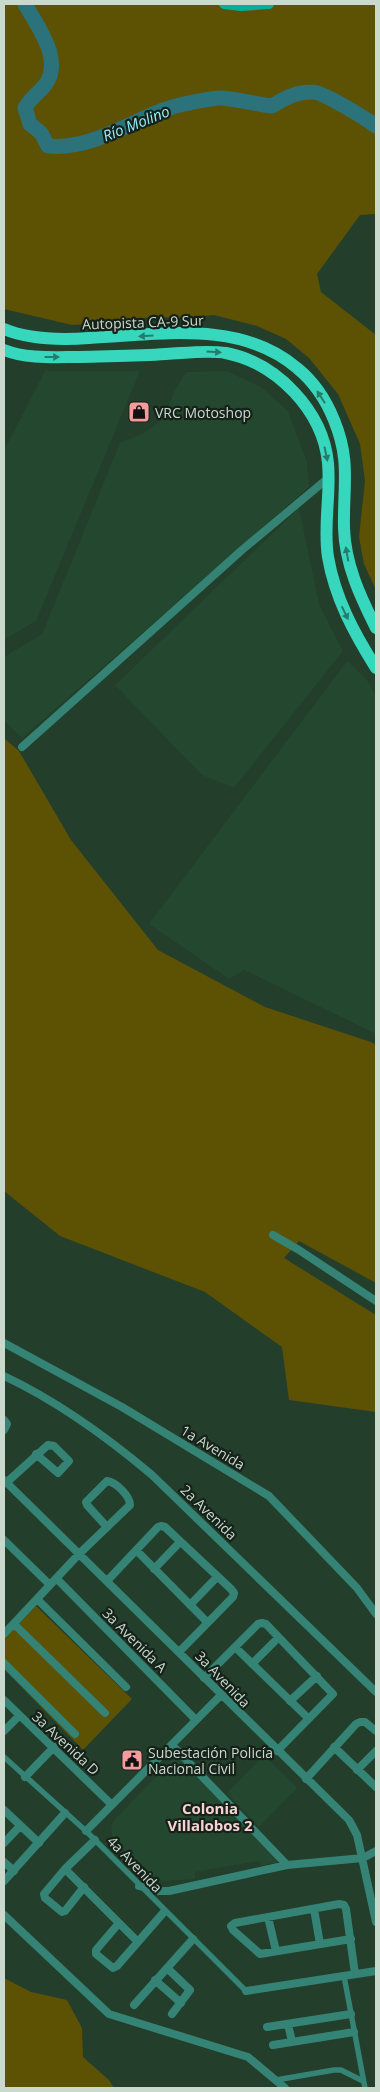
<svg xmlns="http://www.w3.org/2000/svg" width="380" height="2092" font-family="'Open Sans',sans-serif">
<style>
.built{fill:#24472f}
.green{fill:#5d5104}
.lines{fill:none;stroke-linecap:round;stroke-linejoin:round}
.river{stroke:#2b727b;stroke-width:15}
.pedestrian{stroke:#348375;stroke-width:5.5}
.minor{stroke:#348375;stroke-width:8}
.secondary{stroke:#07ae98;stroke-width:10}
.trunk{stroke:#37d7be;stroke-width:12}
.oneway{fill:#267c6c}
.labels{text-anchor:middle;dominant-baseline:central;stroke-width:4.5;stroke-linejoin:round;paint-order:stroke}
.street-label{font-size:14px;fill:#c9d9cc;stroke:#162219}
.poi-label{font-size:14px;fill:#c9d9cc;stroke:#162219;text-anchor:start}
.water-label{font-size:15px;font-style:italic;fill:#93effb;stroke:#162219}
.neighbourhood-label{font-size:15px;font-weight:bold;fill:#f7d3d4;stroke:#162219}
</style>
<rect width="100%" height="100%" fill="#233e2b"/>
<!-- built -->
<path class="built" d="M45,371H140L36,621L4,640V450Z
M227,371L261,387L288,411L307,462L309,487L22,738L4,721V657L42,634L120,443L144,433L163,419L175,390L186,372Z
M299,508L319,604L343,651L234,788L202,775L115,685Z
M347,661L365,677L376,695V1034L244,970L229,979L149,924Z
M264,1755L297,1788L259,1827L227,1793Z
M176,1756L282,1861L260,1866L259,1861L195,1872V1879L163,1881L148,1874L113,1840L111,1826L115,1819Z"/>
<!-- green -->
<path class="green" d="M4,4H376V214L360,215L317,274L321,292L376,335V590L364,564L359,537L365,481L360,444L338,394L309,358L286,339L257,326L214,315L186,318L151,317L110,323L72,325L4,309Z
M4,738L19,751L71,840L158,950L265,1007L371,1042L376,1045V1283L299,1241L284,1258L376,1315V1412L289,1400L282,1347L205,1292L60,1236L4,1191Z
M36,1606L132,1699L83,1750L4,1669V1640Z
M4,1978L31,1992L67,2000L82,2028L83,2057L109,2080L114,2088H4Z"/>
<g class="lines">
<!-- river -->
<path class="river" d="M25,4C37,26 64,60 45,85C39,93 30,98 25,108L30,124L41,133L48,146C89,150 127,124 163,110C173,106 213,97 223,98C240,100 256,104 272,106C285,98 296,92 312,92C322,91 366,119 376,126"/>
<!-- pedestrian -->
<path class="pedestrian" d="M4,1757L86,1831L246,1991
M344,1976L365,2088
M276,2080L334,2070H341L363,2081"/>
<!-- minor -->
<path class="minor" d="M22,747L242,550L327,479
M273,1235L299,1250L376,1301
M4,1343L122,1407L269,1496L357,1588L376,1614
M4,1376C57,1401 107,1437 152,1475L376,1692
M4,1420L7,1424L4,1430
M4,1480L349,1820L357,1835L376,1922
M6,1483L48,1445L54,1446L69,1461L58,1473L36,1454
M4,1540L50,1585
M136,1550L207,1622
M154,1569L180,1542
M57,1579L196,1720
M107,1581L158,1527L161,1526L165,1527L231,1589L234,1593L233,1597L179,1652
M37,1599L126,1687
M190,1605L217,1577
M14,1624L105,1713
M4,1634L79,1554L130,1505C130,1496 116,1482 107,1481L86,1502L87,1505L107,1527
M235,1647L308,1718
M4,1663L75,1734
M252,1664L278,1638
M204,1678L258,1624L262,1623L266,1624L333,1694L277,1751
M4,1700L112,1805
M290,1701L317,1676
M4,1731L19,1716
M172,1745L287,1865
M334,1747L376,1787
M357,1770L376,1751
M25,1777L54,1747
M306,1779L356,1724L360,1722H365L376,1731
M4,1810L39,1843
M86,1831L221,1695
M4,1843L20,1826
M4,1862L14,1871
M65,1869L137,1941
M4,1881L65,1813
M139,1886L158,1891H169L287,1865L363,1858L376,1851
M84,1887L65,1911L62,1912L45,1898L44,1894L65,1869L95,1840
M314,1909L320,1944
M4,1915L109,2014L248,2057L285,2088
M268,1917L276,1951
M119,1923L96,1950V1954L113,1968L117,1966L164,1912
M351,1939L260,1954L233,1930L231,1926L235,1923L339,1904L344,1905L346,1909L355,1974
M167,1968L190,1990L172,2014
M155,1980L181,2003
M246,1991L376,1971
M134,2005L193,1939
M288,2024L292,2042
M267,2027L351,2014
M273,2045L354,2032"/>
<!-- secondary -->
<path class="secondary" d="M224,4L241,6L269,4"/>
<!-- trunk -->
<path class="trunk" d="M4,329C30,340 61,340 89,338C158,335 240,319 297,368C313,381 326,400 334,420C351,461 343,486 344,528C345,564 360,596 376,628
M4,350C27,359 54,357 79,357C108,356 137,356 166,354C186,353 207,350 226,353C277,363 323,411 328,463C331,494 323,526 328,557C335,598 354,633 376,668"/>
</g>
<!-- one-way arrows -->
<defs><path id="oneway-solid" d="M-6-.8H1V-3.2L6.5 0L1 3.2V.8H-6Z" transform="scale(1.25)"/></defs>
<g class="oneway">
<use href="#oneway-solid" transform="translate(146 336) rotate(177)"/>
<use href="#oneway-solid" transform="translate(214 352) rotate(3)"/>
<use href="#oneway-solid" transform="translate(52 357)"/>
<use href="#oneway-solid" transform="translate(321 397) rotate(-123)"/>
<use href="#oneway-solid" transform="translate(326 454) rotate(78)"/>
<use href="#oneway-solid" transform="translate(347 554) rotate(-100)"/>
<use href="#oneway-solid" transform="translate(345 613) rotate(64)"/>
</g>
<!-- icons -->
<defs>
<g id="shop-square" transform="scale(1.125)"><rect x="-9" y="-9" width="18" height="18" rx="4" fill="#f59b9e" stroke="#162219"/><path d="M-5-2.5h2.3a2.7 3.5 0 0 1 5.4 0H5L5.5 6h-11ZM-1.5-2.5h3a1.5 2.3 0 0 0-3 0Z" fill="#111"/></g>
<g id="civic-square" transform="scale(1.125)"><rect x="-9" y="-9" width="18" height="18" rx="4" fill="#f59b9e" stroke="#162219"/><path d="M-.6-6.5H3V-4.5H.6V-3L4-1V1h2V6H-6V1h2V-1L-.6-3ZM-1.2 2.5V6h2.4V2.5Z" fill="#111"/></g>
</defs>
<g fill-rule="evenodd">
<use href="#shop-square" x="139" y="412"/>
<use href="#civic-square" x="132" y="1760"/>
</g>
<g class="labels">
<!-- street labels -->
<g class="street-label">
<text transform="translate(143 322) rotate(-2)">Autopista CA-9 Sur</text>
<text transform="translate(213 1447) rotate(31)">1a Avenida</text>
<text transform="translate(209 1512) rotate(44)">2a Avenida</text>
<text transform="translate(135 1640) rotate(45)">3a Avenida A</text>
<text transform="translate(223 1679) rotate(46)">3a Avenida</text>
<text transform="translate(66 1743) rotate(43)">3a Avenida D</text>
<text transform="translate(135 1864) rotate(46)">4a Avenida</text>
</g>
<!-- poi labels -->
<g class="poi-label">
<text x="155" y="412">VRC Motoshop</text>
<text x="148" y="1752">Subestación Policía<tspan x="148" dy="16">Nacional Civil</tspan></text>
</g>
<!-- water labels -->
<g class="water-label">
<text transform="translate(136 123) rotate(-22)">Río Molino</text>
</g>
<!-- neighbourhood labels -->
<g class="neighbourhood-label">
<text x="210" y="1808">Colonia<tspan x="210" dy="17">Villalobos 2</tspan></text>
</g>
</g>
<!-- border -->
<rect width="380" height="2092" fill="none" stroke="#c9d9cc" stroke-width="10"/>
</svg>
